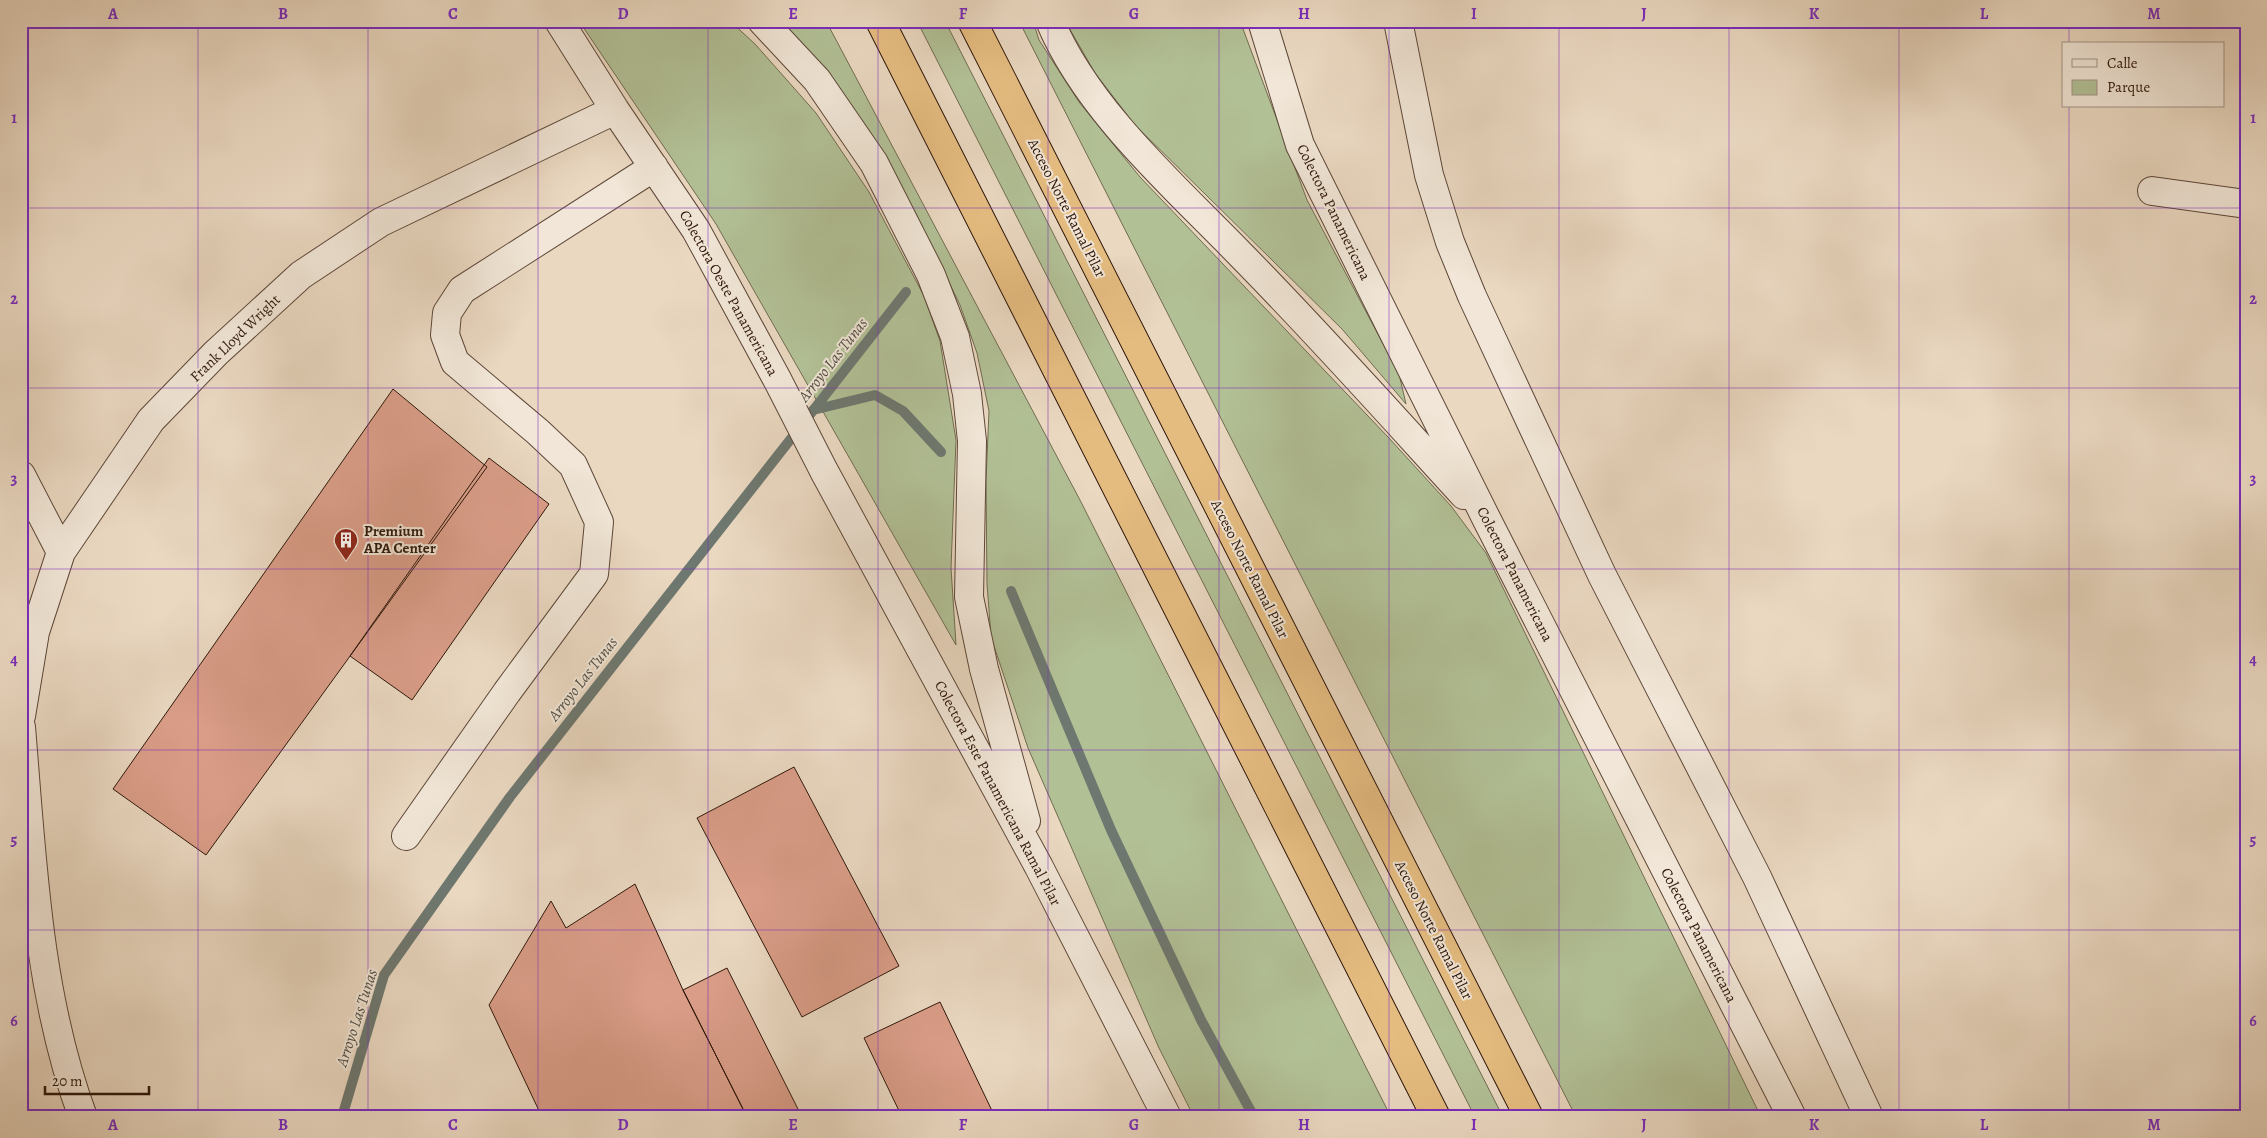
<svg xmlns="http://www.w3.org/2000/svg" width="2267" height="1138" font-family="Alegreya,serif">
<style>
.green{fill:#b2c096;stroke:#706c50}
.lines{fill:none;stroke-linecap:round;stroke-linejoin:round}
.stream{stroke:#6e7870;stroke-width:10}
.building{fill:#da9d88;stroke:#2e170a}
.minor-casing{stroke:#5d4738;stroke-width:30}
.highway-casing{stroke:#2e170a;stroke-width:30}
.minor{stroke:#f1e6d7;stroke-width:28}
.highway{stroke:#e5bc80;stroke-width:28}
.grid{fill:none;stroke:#7b2cbf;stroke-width:1;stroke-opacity:0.55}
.labels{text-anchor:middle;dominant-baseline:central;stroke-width:4;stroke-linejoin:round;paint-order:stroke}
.street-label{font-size:15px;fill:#2e170a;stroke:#f1e6d7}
.poi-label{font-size:15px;font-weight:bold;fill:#2e170a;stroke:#f1e6d7;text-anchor:start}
.water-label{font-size:16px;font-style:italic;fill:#535046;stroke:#f1e6d7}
.neatline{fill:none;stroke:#7b2cbf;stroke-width:2}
.grid-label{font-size:16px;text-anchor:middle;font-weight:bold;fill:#7b2cbf}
</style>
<rect width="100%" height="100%" fill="#ead8c1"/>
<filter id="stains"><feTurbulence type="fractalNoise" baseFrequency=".004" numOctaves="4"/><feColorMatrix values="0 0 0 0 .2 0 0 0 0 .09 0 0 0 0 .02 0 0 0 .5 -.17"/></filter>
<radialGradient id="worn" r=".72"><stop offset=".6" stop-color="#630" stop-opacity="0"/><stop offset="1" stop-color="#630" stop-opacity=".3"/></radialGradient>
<!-- green -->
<path class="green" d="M579,21H730L755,44L816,113L869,192L924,296L940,341L956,440L951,568L956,645L716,224Z
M778,21H826L1081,502L1391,1117H1194L1159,1048L1028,748L991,637L987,584L986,480L989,411L977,353L960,305L915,212L868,129L829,73Z
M917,21H945L1503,1117H1475Z
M1019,21H1033L1039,40L1079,102L1140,177L1388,437L1451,506L1486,553L1761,1117H1576Z
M1065,21H1240L1307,200L1399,374L1406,404L1342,329L1135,125L1095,73Z"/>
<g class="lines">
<!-- stream -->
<path class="stream" d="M813,410L875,395L903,411L941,452
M1011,591L1111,830L1201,1020L1254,1117
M342,1117L384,975L510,797L906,292"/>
</g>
<!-- building -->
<path class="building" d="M393,389L487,467L206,855L113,789Z
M489,458L549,504L412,700L350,656Z
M794,767L899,966L802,1017L697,818Z
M635,884L683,990L747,1117H542L489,1005L551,901L566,928Z
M727,968L802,1117H747L683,990Z
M940,1002L995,1117H902L864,1038Z"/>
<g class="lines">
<!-- minor casing -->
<g class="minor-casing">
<path id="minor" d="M559,21L615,110L696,230L778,381L824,471L1039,867L1167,1117
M762,21L817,80L874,163L931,275L955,337L967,394L972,441L969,597L984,669L1026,821
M1050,21C1087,110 1174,186 1240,254C1317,332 1390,414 1464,495
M1262,21L1300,145L1486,518L1792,1117
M1398,21L1429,175L1450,242L1472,296L1602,575L1757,877L1869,1117
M2152,191L2246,204
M21,475L61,552
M21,716L35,632L61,552L151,420L216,353L301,275L381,222L615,110
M21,727C32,857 37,993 83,1117
M406,836L507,692L594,574L599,522L573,465L538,432L455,362L445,335L447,313L462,290L654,167"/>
</g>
<!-- highway casing -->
<g class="highway-casing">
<path id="highway" d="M880,21L1436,1117
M972,21L1529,1117"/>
</g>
<!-- minor -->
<use href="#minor" class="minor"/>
<!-- highway -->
<use href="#highway" class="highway"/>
</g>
<!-- grid -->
<path class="grid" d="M198,21V1117M368,21V1117M538,21V1117M708,21V1117M878,21V1117M1048,21V1117M1219,21V1117M1389,21V1117M1559,21V1117M1729,21V1117M1899,21V1117M2069,21V44M2069,106V1117M21,208H2246M21,388H2246M21,569H2246M21,750H2246M21,930H2246"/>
<!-- icons -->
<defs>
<g id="building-pin" transform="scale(1.25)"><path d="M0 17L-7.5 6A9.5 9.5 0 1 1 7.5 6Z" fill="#8f2418" stroke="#f1e6d7"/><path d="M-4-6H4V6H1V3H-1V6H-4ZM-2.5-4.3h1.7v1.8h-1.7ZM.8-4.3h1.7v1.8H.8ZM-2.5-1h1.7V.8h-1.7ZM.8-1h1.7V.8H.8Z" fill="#fff"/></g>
</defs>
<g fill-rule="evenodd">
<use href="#building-pin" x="346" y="540"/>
</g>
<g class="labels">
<!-- street labels -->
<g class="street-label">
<text transform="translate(1067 208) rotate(63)">Acceso Norte Ramal Pilar</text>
<text transform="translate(1334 212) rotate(64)">Colectora Panamericana</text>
<text transform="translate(729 293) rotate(61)">Colectora Oeste Panamericana</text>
<text transform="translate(235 338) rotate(-44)">Frank Lloyd Wright</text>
<text transform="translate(1250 569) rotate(63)">Acceso Norte Ramal Pilar</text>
<text transform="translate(1515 574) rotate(63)">Colectora Panamericana</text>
<text transform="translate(998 793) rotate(62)">Colectora Este Panamericana Ramal Pilar</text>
<text transform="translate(1434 930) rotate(63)">Acceso Norte Ramal Pilar</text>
<text transform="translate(1699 935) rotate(63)">Colectora Panamericana</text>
</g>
<!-- poi labels -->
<g class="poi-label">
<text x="364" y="531">Premium<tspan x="364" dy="17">APA Center</tspan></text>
</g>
<!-- water labels -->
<g class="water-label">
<text transform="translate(833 360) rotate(-52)">Arroyo Las Tunas</text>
<text transform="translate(583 679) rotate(-52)">Arroyo Las Tunas</text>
<text transform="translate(357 1018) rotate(-72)">Arroyo Las Tunas</text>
</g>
</g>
<!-- margin -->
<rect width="2267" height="1138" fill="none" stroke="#ead8c1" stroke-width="55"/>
<!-- legend -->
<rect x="2062" y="42" width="162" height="65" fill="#f1e6d7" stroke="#a39385"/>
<rect x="2072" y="59" width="25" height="8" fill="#f1e6d7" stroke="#a39385"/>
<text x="2107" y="68" font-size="15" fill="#2e170a">Calle</text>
<rect x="2072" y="80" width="25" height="15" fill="#b2c096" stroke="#a39385"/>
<text x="2107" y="92" font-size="15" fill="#2e170a">Parque</text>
<!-- scale -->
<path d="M45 1086v8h104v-8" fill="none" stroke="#2e170a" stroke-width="2.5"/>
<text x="52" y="1086" font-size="15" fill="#2e170a" stroke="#f1e6d7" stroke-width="4" paint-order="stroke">20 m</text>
<rect x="28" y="28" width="2212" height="1082" class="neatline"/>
<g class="grid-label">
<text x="113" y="19">A</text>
<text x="283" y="19">B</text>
<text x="453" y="19">C</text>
<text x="623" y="19">D</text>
<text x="793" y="19">E</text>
<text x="963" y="19">F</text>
<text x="1134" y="19">G</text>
<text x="1304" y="19">H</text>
<text x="1474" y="19">I</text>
<text x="1644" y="19">J</text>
<text x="1814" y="19">K</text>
<text x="1984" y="19">L</text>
<text x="2154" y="19">M</text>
<text x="14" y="123">1</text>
<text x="2253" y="123">1</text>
<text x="14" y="304">2</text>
<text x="2253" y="304">2</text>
<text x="14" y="484">3</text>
<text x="2253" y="484">3</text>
<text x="14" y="665">4</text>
<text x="2253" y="665">4</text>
<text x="14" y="845">5</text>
<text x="2253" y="845">5</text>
<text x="14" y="1026">6</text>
<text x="2253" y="1026">6</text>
<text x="113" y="1130">A</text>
<text x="283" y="1130">B</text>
<text x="453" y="1130">C</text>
<text x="623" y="1130">D</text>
<text x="793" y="1130">E</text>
<text x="963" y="1130">F</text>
<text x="1134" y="1130">G</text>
<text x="1304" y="1130">H</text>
<text x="1474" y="1130">I</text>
<text x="1644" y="1130">J</text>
<text x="1814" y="1130">K</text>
<text x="1984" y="1130">L</text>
<text x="2154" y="1130">M</text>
</g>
<rect width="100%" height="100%" filter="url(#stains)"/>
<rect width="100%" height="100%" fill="url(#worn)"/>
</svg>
